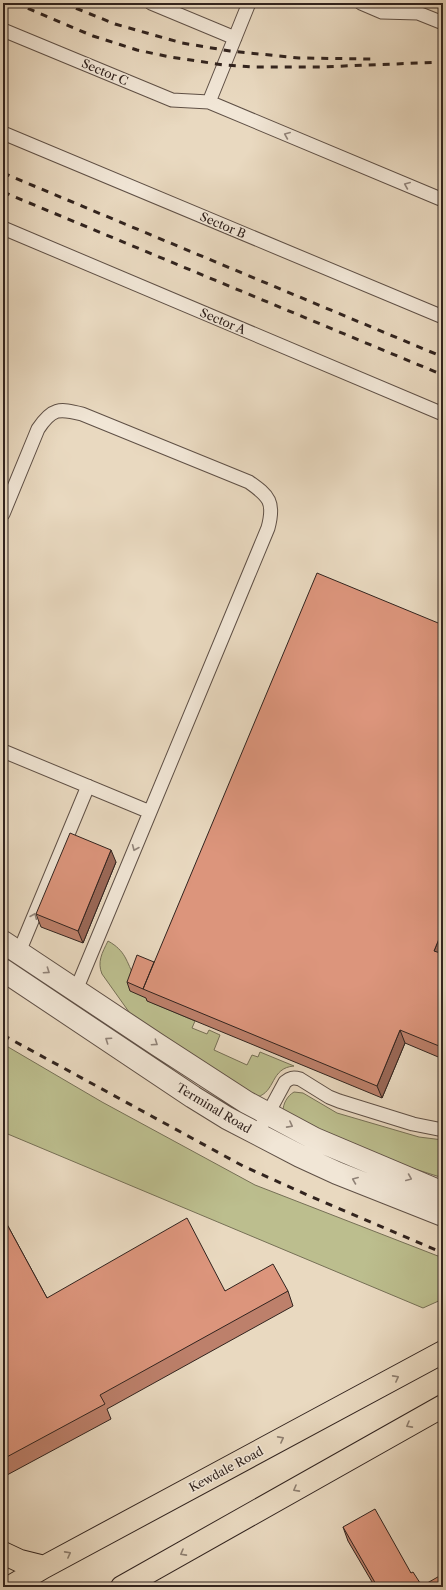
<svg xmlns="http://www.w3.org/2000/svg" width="446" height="1590" font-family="'Libre Caslon Text',serif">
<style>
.green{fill:#bcbe8e;stroke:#767056}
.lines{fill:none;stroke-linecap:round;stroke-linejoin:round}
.lane-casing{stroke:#5f5046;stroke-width:15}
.street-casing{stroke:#5f5046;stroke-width:24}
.primary-casing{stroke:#31231e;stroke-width:24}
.lane{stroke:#f1e6d6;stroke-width:13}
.street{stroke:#f1e6d6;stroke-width:22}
.primary{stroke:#e9d9c0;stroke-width:22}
.rail{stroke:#31231e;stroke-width:3;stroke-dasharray:7 7;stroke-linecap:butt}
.wall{fill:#bd806b;stroke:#31231e}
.shaded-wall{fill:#9a6857;stroke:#31231e}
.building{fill:#dc957c;stroke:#31231e}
.oneway{stroke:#91847a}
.oneway2{stroke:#8d7e6f}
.labels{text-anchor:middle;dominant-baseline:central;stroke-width:3;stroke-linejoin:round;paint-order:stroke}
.street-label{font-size:12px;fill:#31231e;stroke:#f1e6d6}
</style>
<rect width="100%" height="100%" fill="#e9d9c0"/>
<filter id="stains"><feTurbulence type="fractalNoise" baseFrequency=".005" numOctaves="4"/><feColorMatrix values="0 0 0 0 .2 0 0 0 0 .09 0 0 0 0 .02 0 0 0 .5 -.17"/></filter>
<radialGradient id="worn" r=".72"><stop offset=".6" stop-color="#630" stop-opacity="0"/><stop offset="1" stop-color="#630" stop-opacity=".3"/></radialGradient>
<!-- green -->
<path class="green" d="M108,941C126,951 126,961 135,978C138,985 144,992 148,999V1001L195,1021L192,1028L207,1034L209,1030L220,1035L214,1050L247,1065L252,1055L258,1057L260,1052L294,1066C270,1068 276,1092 257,1097L134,1019L102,974C97,962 102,953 108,941Z
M3,1044L102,1102L255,1185L443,1258V1299L423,1308L3,1132Z
M294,1092L303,1093L337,1113L419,1137L443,1140V1178L390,1161L329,1136L283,1111C283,1104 287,1096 294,1092Z"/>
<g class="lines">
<!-- lane casing -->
<g class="lane-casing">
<path id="lane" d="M151,3L235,38
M361,3L382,12L418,13L443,23
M3,30L172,100L209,102L443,200
M209,102L249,3
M3,133L443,317
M3,228L443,414
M3,514L38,429C52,408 59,408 82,414L249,482C269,496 275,502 268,528L150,812L3,751
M19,952L88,786
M76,990L150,812
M257,1134L285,1082C290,1078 293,1077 300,1079L329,1097L339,1101L413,1124L443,1130"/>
</g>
<!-- street casing -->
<g class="street-casing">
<path id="street" d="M3,942L158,1045L246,1102L315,1139L443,1193
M3,970L193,1097L227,1118L300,1156L337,1173L443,1215"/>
</g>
<!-- primary casing -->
<g class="primary-casing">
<path id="primary" d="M3,1553L20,1561L44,1567
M10,1587L44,1567L443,1352
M122,1587L443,1406"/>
</g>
<!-- lane -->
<use href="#lane" class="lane"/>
<!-- street -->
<use href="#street" class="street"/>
<!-- primary -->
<use href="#primary" class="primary"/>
<!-- rail -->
<path class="rail" d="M15,3L93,36L137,50L170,57L224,65L252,67H320L443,62
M63,3L115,24L182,43L230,51L299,58L371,59
M3,173L443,357
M3,192L443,375
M3,1035L243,1166L312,1197L443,1253"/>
</g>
<!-- wall -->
<path class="wall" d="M116,862L83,943L41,927L36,914Z
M442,954H443V1059L405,1043L382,1098L147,1001L146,998L130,991L127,982L154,962Z
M3,1217L47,1298L225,1291H288L293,1306L107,1409L111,1419L7,1475L3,1467Z
M343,1527L411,1573L422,1586L443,1587H375L348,1541Z"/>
<!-- shaded-wall -->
<path class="shaded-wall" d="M111,850L116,862L83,943L78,931Z
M443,929V952L438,963L434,951Z
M400,1030L405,1043L382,1098L377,1086Z
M443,1036V1058L439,1046Z"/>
<!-- building -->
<path class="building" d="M317,573L443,625V929L434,951L443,954V1036L439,1046L400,1030L377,1086L143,989Z
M70,833L111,850L78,931L36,914Z
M137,955L154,962L143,989L127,982Z
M3,1217L47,1298L187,1218L225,1291L273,1264L288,1291L100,1395L105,1404L3,1459Z
M375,1509L411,1573L413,1572L422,1586L443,1574V1587H376L377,1586L343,1527Z"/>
<!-- one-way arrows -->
<defs><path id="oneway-chevron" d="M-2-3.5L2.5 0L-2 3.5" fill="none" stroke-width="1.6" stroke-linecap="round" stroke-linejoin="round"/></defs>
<g class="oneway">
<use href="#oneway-chevron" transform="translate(287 135) rotate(-157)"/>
<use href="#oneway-chevron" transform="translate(407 185) rotate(-157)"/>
<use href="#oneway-chevron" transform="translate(135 848) rotate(113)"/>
<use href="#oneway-chevron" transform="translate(34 916) rotate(-67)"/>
<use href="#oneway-chevron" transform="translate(47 971) rotate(34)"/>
<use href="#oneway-chevron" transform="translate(108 1040) rotate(-146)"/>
<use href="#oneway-chevron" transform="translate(155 1043) rotate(34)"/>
<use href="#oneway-chevron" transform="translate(290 1125) rotate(28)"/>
<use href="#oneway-chevron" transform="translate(409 1178) rotate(23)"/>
<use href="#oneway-chevron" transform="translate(355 1180) rotate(-158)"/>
</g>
<g class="oneway2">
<use href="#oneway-chevron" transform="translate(396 1378) rotate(-28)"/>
<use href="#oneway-chevron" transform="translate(409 1425) rotate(151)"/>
<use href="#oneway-chevron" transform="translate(281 1439) rotate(-28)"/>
<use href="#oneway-chevron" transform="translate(296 1489) rotate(151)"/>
<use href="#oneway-chevron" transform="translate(183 1553) rotate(151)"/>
<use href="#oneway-chevron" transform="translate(68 1554) rotate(-28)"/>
</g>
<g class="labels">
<!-- street labels -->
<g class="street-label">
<text transform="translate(105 72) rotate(23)">Sector C</text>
<text transform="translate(223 225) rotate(23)">Sector B</text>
<text transform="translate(223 321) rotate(23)">Sector A</text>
<text transform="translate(214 1108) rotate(31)">Terminal Road</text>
<text transform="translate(226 1469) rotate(-28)">Kewdale Road</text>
</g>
</g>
<!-- margin -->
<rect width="446" height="1590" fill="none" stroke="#e9d9c0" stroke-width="16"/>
<rect x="4" y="4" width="438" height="1582" fill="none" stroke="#31231e" stroke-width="2"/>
<rect x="8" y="8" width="430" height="1574" fill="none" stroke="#31231e"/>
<rect width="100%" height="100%" filter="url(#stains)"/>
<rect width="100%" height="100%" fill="url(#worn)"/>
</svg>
